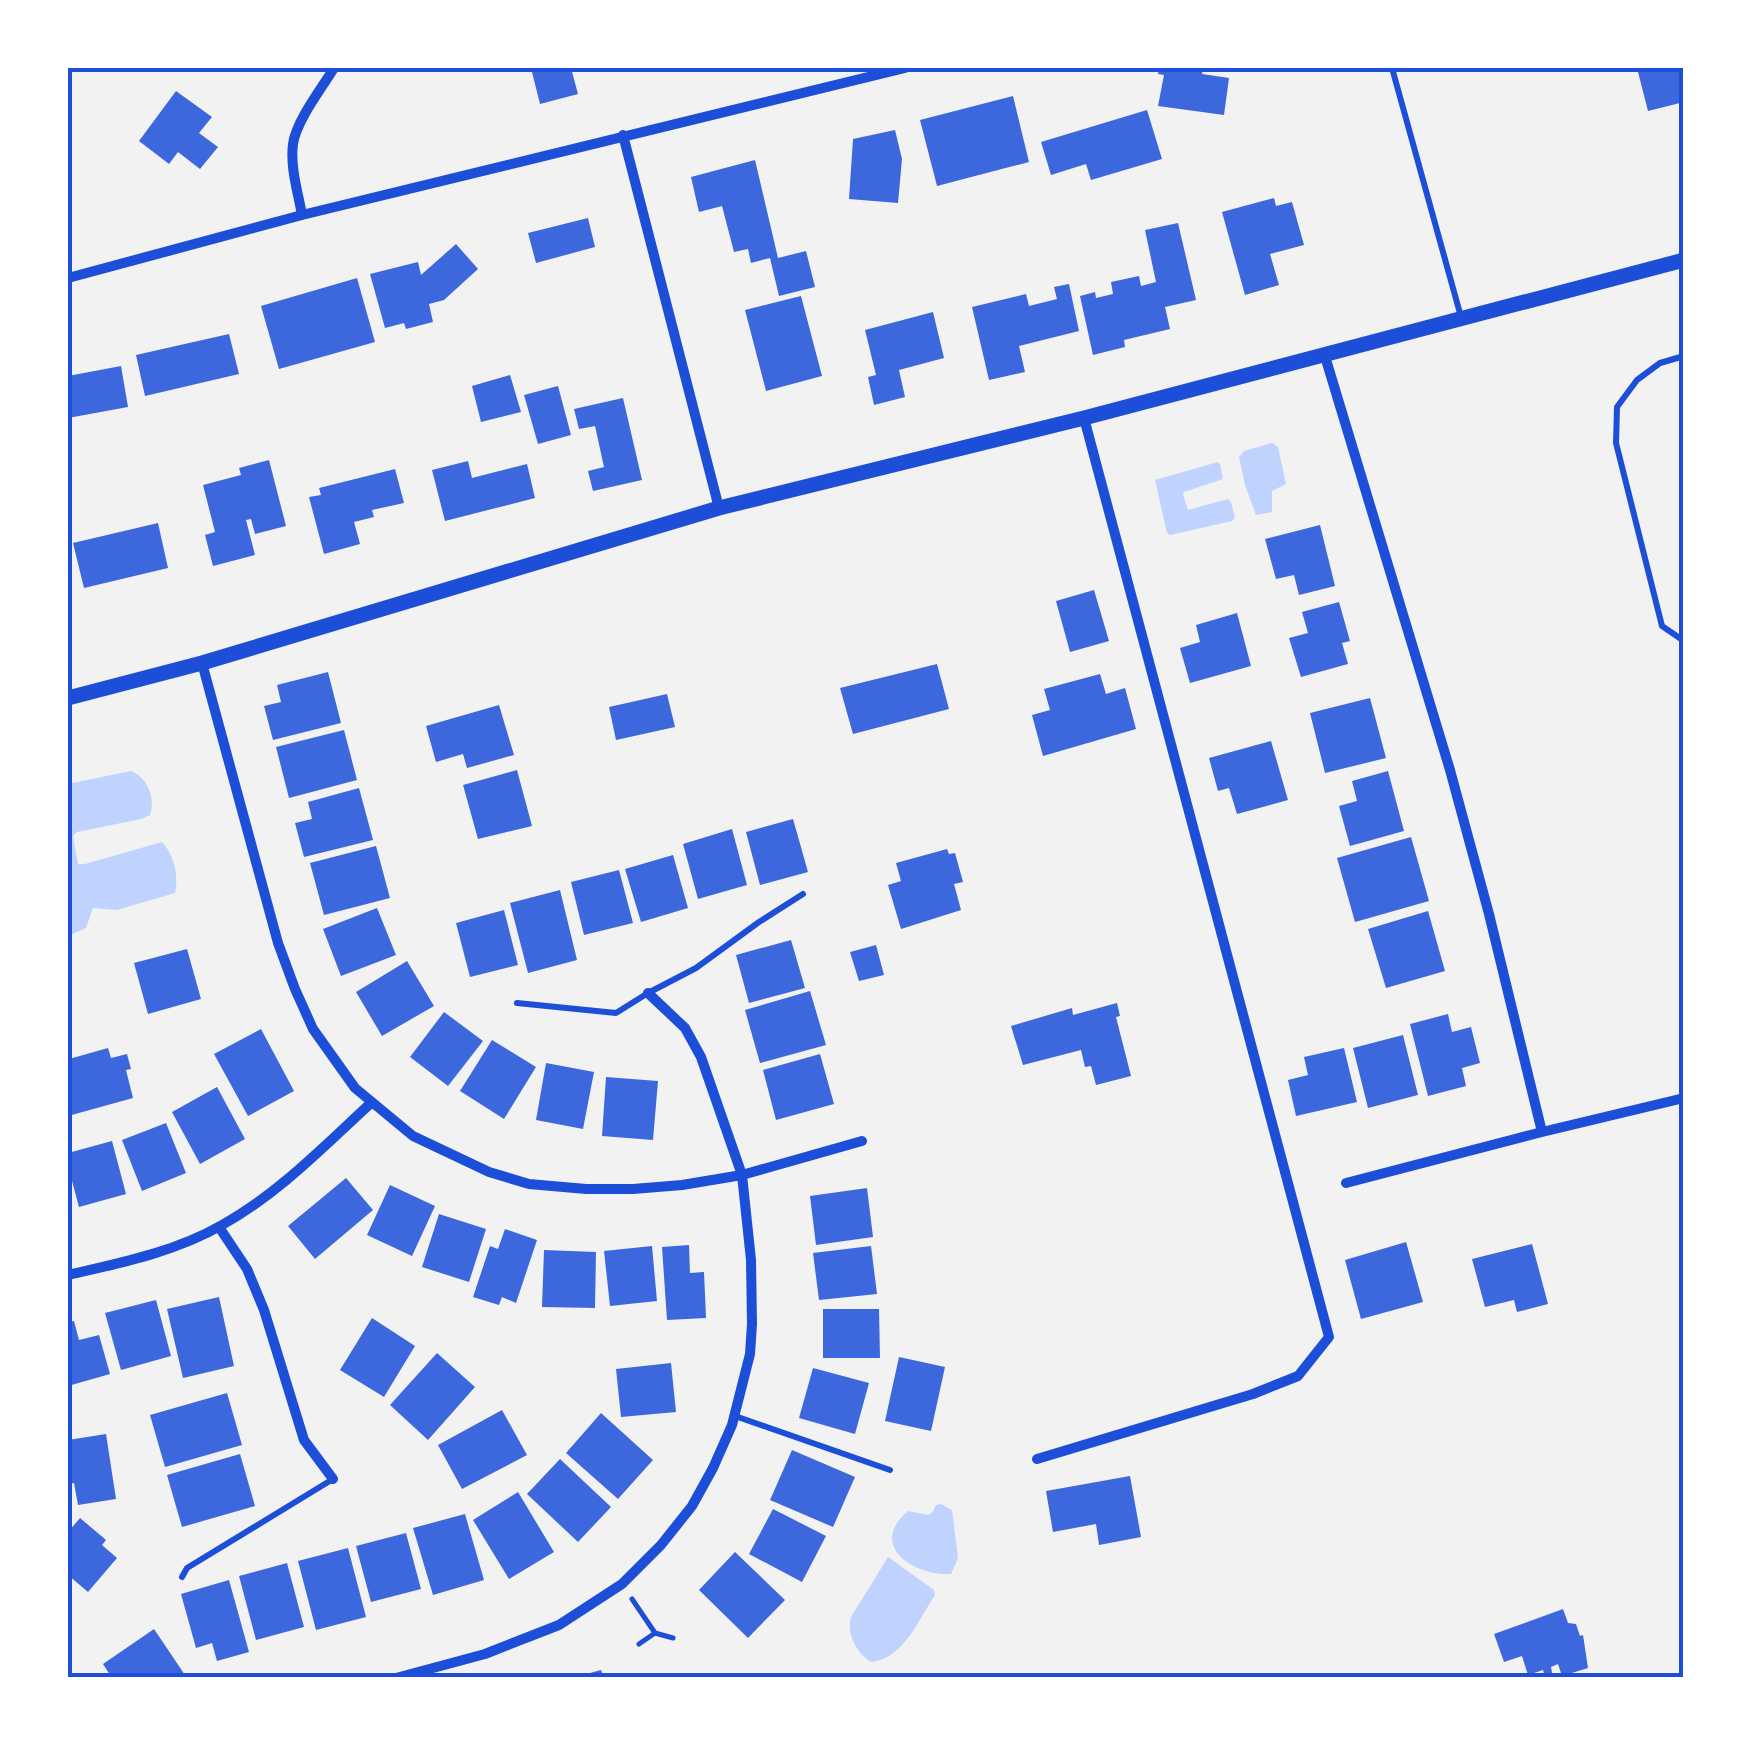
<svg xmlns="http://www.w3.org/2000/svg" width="1751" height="1745" font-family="'Crimson Pro',serif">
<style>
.water{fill:#bfd3fe}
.building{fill:#3d67dc}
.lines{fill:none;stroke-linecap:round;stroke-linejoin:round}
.path{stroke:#1d4ed8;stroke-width:5}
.service{stroke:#1d4ed8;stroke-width:6}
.minor{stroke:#1d4ed8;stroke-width:10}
.tertiary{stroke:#1d4ed8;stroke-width:15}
.neatline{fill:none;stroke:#1d4ed8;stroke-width:4}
</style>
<rect width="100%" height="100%" fill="#f2f2f2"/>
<!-- water -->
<path class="water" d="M1272,443L1278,447L1286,484L1272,491V512L1256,515L1245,485L1239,457L1244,451Z
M1218,462L1220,464L1223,479L1184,492L1183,494L1188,510L1228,499L1231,502L1235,518L1232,521L1170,535L1167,533L1155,480Z
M131,771C147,777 156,798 150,815L141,819L77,832L73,836L78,864H85L162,842C174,855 179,875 175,893L117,910L93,908L86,928L68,936V784Z
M941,1504L952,1510L958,1558L951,1574C914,1576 867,1546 908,1511L928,1515L933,1512L936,1505Z
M888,1557L934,1590L935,1595C919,1619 904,1658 872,1662C857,1655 846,1633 851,1617Z"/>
<!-- building -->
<path class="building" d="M531,68H571L578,94L540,104Z
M1159,68H1203L1202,74L1229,78L1224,115L1158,106L1164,75L1158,74Z
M1637,68H1684V102L1648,111Z
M176,91L212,117L199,133L218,147L200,169L178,152L169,164L139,141Z
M1013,96L1029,162L937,186L920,120Z
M1147,110L1162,159L1091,180L1086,164L1051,175L1041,142Z
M895,130L902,159L898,203L849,199L853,139Z
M755,160L778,258L806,251L815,287L779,296L770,258L751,263L748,249L734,252L722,206L699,212L691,177Z
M1274,198L1276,206L1292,202L1304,245L1270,254L1279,285L1245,295L1222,212Z
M588,218L595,247L536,263L528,233Z
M1178,223L1196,300L1165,307L1170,329L1124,340L1125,347L1093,355L1080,296L1095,292L1096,298L1113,294L1111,282L1139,276L1141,286L1156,282L1145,230Z
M456,244L478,269L444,300L429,304L433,322L406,329L404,323L385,328L370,274L418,262L421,275Z
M357,278L375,342L279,369L261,306Z
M1069,284L1079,331L1019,346L1025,372L989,380L972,307L1026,294L1029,306L1057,299L1054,287Z
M801,296L822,376L766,391L745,310Z
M933,312L944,358L899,370L905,397L874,405L868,377L876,375L865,330Z
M229,334L239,374L145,396L136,355Z
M121,366L128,407L68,418V376Z
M510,375L521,412L481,422L472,386Z
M558,386L571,435L538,444L524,395Z
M623,398L642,480L593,491L588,471L604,467L595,426L579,429L574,409Z
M269,460L286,526L255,534L251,519L246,520L255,555L213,566L205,535L215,532L203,485L241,475L239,468Z
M468,461L472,478L527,464L535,498L445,521L432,470Z
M395,469L404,503L372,510L374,517L354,522L360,544L324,554L309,497L321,495L319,488Z
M158,523L168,568L84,588L73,543Z
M1320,525L1335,586L1299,595L1294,575L1276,579L1265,539Z
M1094,590L1109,641L1070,652L1056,601Z
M1339,602L1350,641L1342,643L1348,664L1301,677L1289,638L1308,633L1302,612Z
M1237,613L1251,666L1190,683L1180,648L1200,642L1196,625Z
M937,664L949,709L853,734L840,688Z
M328,672L341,723L273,740L264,706L281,702L277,685Z
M1100,674L1106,694L1125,688L1136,729L1043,756L1032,715L1050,710L1044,689Z
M667,694L675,727L616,740L609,707Z
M1370,698L1386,758L1325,773L1310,713Z
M499,705L514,755L467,768L463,754L436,762L426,726Z
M344,730L357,780L289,798L276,747Z
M1271,741L1288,800L1237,814L1229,788L1218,791L1209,758Z
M517,770L532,826L478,839L463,785Z
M1388,771L1404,831L1350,846L1339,806L1357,801L1352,781Z
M359,788L373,840L304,857L295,823L312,819L308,802Z
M793,819L808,872L760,885L746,832Z
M732,829L747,885L698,899L683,844Z
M1411,837L1429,901L1355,922L1337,858Z
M376,846L390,898L324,915L310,863Z
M947,849L949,854L955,853L963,882L954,884L961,910L901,929L888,885L901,881L896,863Z
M673,855L688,908L641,922L625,869Z
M619,870L633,923L584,935L571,882Z
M560,890L577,960L528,973L510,903Z
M377,908L396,955L341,976L323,929Z
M504,910L518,965L470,977L456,923Z
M1428,911L1445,971L1386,988L1368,929Z
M791,940L805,988L749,1003L736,955Z
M876,945L884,975L859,981L850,952Z
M187,949L201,999L148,1014L134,963Z
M407,961L434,1006L382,1036L356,992Z
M810,991L826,1045L760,1063L745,1010Z
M1117,1003L1120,1016L1116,1017L1131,1076L1096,1085L1091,1066L1085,1067L1081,1050L1023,1065L1011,1026L1072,1008L1073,1015Z
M444,1012L483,1041L448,1086L410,1057Z
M1448,1014L1452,1032L1471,1027L1480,1063L1462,1068L1466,1086L1428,1096L1410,1024Z
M261,1029L294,1091L248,1116L214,1054Z
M1403,1035L1418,1095L1368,1108L1353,1048Z
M492,1040L536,1067L504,1119L460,1091Z
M108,1048L111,1058L127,1054L131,1069L126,1070L133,1098L68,1116V1066L71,1065L69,1059Z
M1344,1048L1357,1102L1296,1116L1288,1080L1308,1075L1304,1057Z
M820,1054L834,1104L776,1120L763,1070Z
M546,1063L594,1072L583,1129L536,1120Z
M606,1077L658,1081L653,1140L602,1136Z
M217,1087L245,1139L200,1164L172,1112Z
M166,1123L186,1173L142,1191L122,1140Z
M112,1141L126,1194L79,1207L68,1166V1153Z
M346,1178L373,1210L315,1259L288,1226Z
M390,1185L435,1206L412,1256L367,1235Z
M867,1188L873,1237L816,1245L810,1196Z
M439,1214L486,1229L469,1282L422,1267Z
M505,1229L537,1240L516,1303L502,1297L499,1305L473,1297L490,1246L498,1249Z
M1406,1242L1423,1302L1361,1319L1345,1260Z
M1532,1244L1548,1304L1517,1312L1514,1300L1485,1307L1472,1259Z
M689,1245L690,1273L704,1272L706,1318L667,1320L662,1247Z
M652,1246L657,1301L610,1306L604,1251Z
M871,1246L877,1294L819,1300L813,1253Z
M544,1250L596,1252L595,1308L542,1307Z
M219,1297L234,1366L183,1378L167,1309Z
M156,1300L171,1356L121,1370L105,1313Z
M823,1309H879L880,1358H823Z
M372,1318L415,1346L384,1397L340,1370Z
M74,1321L79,1340L99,1335L110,1374L68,1386V1322Z
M437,1353L475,1387L428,1440L390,1405Z
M899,1357L945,1367L931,1431L885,1421Z
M671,1363L676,1412L621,1417L616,1369Z
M813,1368L869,1383L855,1434L799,1418Z
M227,1393L242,1445L165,1467L150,1415Z
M502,1410L527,1455L462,1489L438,1445Z
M601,1413L653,1460L618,1499L566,1453Z
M106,1434L116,1499L78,1505L74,1483L68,1484V1440Z
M792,1450L855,1477L833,1527L770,1500Z
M240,1454L255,1506L182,1527L167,1475Z
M560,1459L611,1507L578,1542L527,1494Z
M1130,1476L1141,1537L1099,1545L1096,1524L1053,1532L1046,1491Z
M518,1492L554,1552L509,1579L473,1520Z
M773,1509L826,1536L802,1582L749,1554Z
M465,1514L484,1580L433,1595L413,1528Z
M80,1518L106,1540L102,1545L117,1558L88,1592L68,1575V1532Z
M406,1533L421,1589L371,1602L356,1546Z
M348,1548L366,1617L316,1630L298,1561Z
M735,1552L785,1600L748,1638L699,1590Z
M287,1563L304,1627L256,1640L239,1576Z
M229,1580L249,1652L217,1661L212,1643L196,1648L181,1594Z
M1563,1609L1568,1623L1576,1624L1580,1636L1583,1635L1588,1668L1562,1676L1558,1664L1551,1667L1553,1678H1545L1543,1670L1528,1675L1522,1656L1504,1662L1494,1634Z
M154,1629L187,1678H112L103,1664Z
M601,1670L604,1678H579V1676Z"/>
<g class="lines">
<!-- path -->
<path class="path" d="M632,1599L655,1633L673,1638
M639,1644L655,1633"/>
<!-- service -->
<path class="service" d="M1392,68L1461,317
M1684,356L1660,363L1637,380L1617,407L1616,443L1662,626L1684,641
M517,1003L616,1013L648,993L696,968L759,922L803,894
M735,1416L890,1470
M182,1577L187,1568L333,1479"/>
<!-- minor -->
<path class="minor" d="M623,135L719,508
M302,215C298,192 290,168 293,144C296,121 322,88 334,68
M68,278L302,215L905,68
M1324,353L1450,770L1489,914L1542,1132
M202,663L278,943L295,989L313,1029L355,1088L413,1136L489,1172L529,1184L586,1189H633L682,1185L742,1175L862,1141
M1346,1183L1542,1132L1684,1098
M219,1227L247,1269L264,1310L304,1440L333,1479
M68,1275C120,1263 175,1252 222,1225C278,1194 324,1146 371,1103
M1037,1459L1253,1394L1298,1376L1329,1337L1084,418
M396,1678L485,1654L559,1625L622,1584L661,1545L692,1506L713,1468L732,1425L750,1354L752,1324L751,1260L742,1175L701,1057L685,1028L648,993"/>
<!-- tertiary -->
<path class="tertiary" d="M68,698L202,663L719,508L1084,418L1684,260"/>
</g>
<!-- border -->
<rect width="1751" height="1745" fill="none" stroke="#ffffff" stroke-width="140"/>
<rect x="70" y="70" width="1611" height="1605" class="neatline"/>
</svg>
